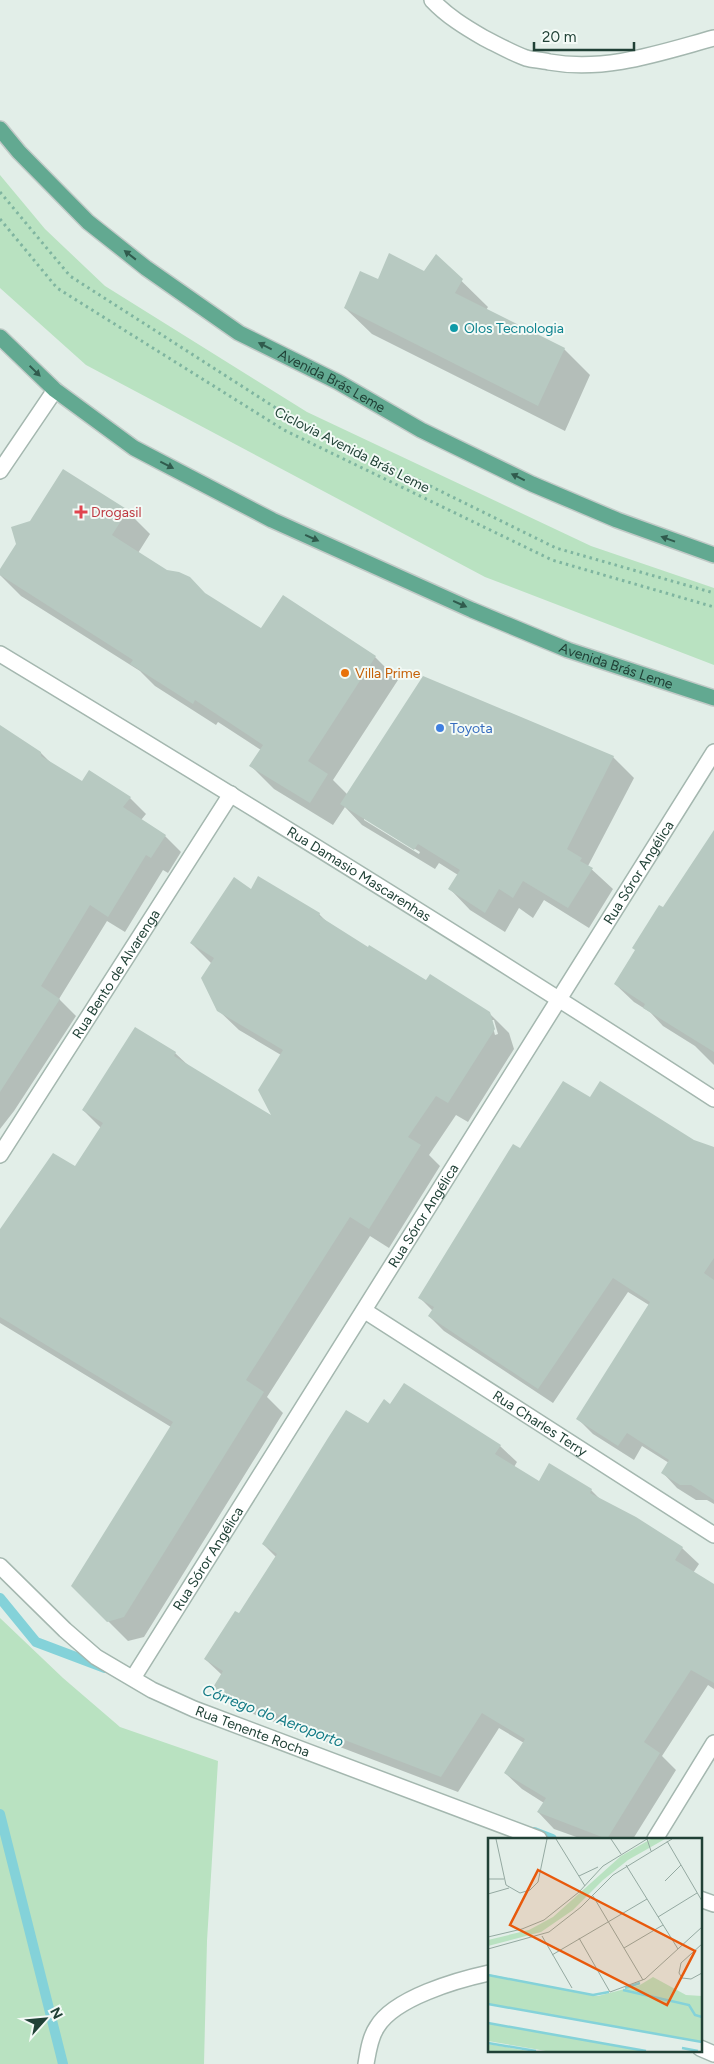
<svg xmlns="http://www.w3.org/2000/svg" width="714" height="2064" font-family="Figtree,sans-serif">
<style>
.green{fill:#b9e2c1}
.shadow{fill:#0003;fill-rule:evenodd}
.lines{fill:none;stroke-linecap:round;stroke-linejoin:round}
.stream{stroke:#84d2d9;stroke-width:10}
.building{fill:#b7c9c1}
.service-casing{stroke:#a4b7af;stroke-width:18}
.minor-casing{stroke:#a4b7af;stroke-width:18}
.primary-casing{stroke:#c1cac7;stroke-width:18}
.path{stroke:#7fb5a0;stroke-width:3;stroke-dasharray:2.5 4;stroke-linecap:butt}
.service{stroke:#fff;stroke-width:15}
.minor{stroke:#fff;stroke-width:15}
.primary{stroke:#62a991;stroke-width:15}
.oneway{fill:#305b4d}
.culture-dot{fill:#0f9aa8;stroke:#f3faf6;stroke-width:2}
.health-dot{fill:#e0444e;stroke:#f3faf6;stroke-width:2}
.food-dot{fill:#e8710a;stroke:#f3faf6;stroke-width:2}
.shop-dot{fill:#3f7fe0;stroke:#f3faf6;stroke-width:2}
.labels{text-anchor:middle;dominant-baseline:central;stroke-width:4;stroke-linejoin:round;paint-order:stroke}
.culture-label{font-size:14px;fill:#0d838f;stroke:#f3faf6;text-anchor:start}
.street-label{font-size:14px;fill:#204136;stroke:#f3faf6}
.health-label{font-size:14px;fill:#be3a42;stroke:#f3faf6;text-anchor:start}
.food-label{font-size:14px;fill:#c56008;stroke:#f3faf6;text-anchor:start}
.shop-label{font-size:14px;fill:#366cbe;stroke:#f3faf6;text-anchor:start}
.water-label{font-size:15px;font-style:italic;fill:#127a85;stroke:#f3faf6}
.inset-river{fill:none;stroke:#84d2d9;stroke-width:2.5}
.inset-road{fill:none;stroke:#94a9a1;stroke-width:1}
.view{fill:#e8590c;fill-opacity:0.15;stroke:#e8590c;stroke-width:2.5}
.inset-edge{fill:none;stroke:#204136;stroke-width:2.5}
</style>
<rect width="100%" height="100%" fill="#e2eee8"/>
<!-- green -->
<path class="green" d="M0,175L45,229L105,286L307,412L591,546L714,588V665L485,577L86,365L0,288Z
M0,1618L63,1678L120,1727L218,1761L207,1941L204,2064H0Z"/>
<!-- shadow -->
<path class="shadow" d="M436,256L488,307L486,310L564,349L590,375L565,431L372,334L345,308L379,281L425,273Z
M127,511L150,534L138,553L262,630L375,657L398,680L333,780L348,795L613,757L634,778L588,866L613,889L589,928L544,900L533,918L519,908L505,932L470,910L450,889L458,875L439,863L435,869L362,825L345,807L333,825L274,789L251,766L261,750L218,722L216,725L155,686L140,671L21,596L0,575V571ZM364,817L420,852L419,854L364,820Z
M0,727L41,753L52,764L83,783L130,798L146,814L141,820L165,836L181,852L168,873L163,870L125,932L107,921L59,999L76,1016L14,1111L0,1129Z
M714,832V1065L695,1046L663,1026L650,1012L634,1002L615,984Z
M251,890L319,914L328,923L368,948L426,982L489,1013L509,1033L514,1049L468,1122L456,1115L429,1155L440,1166L389,1248L370,1236L267,1397L283,1413L144,1637L128,1641L73,1586L171,1427L0,1323V1231L76,1167L101,1128L83,1110L175,1053L190,1067L274,1119L281,1055L239,1030L218,1010L212,964L191,943ZM491,1020H494L498,1034L495,1035Z
M591,1098L714,1153V1504L707,1500H696L677,1488L663,1473L669,1463L642,1446L634,1460L593,1434L578,1419L649,1305L628,1292L553,1403L444,1331L429,1316L433,1311L420,1298L520,1150Z
M391,1405L500,1446L517,1462L514,1467L539,1482L591,1490L602,1501L682,1548L699,1564L693,1573L714,1586V1689L708,1685L662,1756L676,1770L633,1839H582L554,1829L538,1812L544,1803L522,1789L505,1773L524,1743L499,1728L458,1792L230,1705L214,1689L222,1675L205,1659L239,1615L276,1557L263,1544L368,1424Z"/>
<g class="lines">
<!-- stream -->
<path class="stream" d="M0,1598L36,1642L105,1668
M0,1814L63,2064
M534,1832L552,1839"/>
</g>
<!-- building -->
<path class="building" d="M389,253L424,271L436,254L463,279L455,293L565,348L538,406L344,308L360,271L378,279Z
M63,469L128,510L112,535L167,570L179,572L190,577L205,593L261,628L283,595L376,656L308,761L328,774L310,803L249,766L263,745L195,700L193,704L130,664L133,660L0,575V569L16,544L11,527L30,521Z
M423,676L614,756L567,849L582,858L580,861L593,868L568,908L523,881L513,898L499,889L485,913L448,889L460,870L418,844L414,850L340,804Z
M0,725L41,752V756L82,781L89,770L131,797L123,807L166,835L151,858L146,855L108,917L90,905L41,986L60,999L0,1092Z
M714,830V1052L643,1008L645,1004L614,984L635,950L632,948L659,905L663,907Z
M258,876L320,913L319,916L368,947L369,945L426,980L430,974L490,1012L495,1029L448,1103L436,1096L408,1137L421,1145L369,1229L350,1217L246,1380L264,1392L124,1617L107,1622L71,1586L173,1422L0,1317V1229L53,1153L75,1166L103,1123L82,1110L135,1027L176,1052L174,1056L271,1115L258,1090L283,1050L217,1011L201,978L214,958L190,943L234,877L251,889Z
M563,1081L590,1097L600,1081L694,1140L714,1147V1258L704,1273L714,1280V1500L691,1485H680L661,1473L669,1460L627,1433L618,1446L576,1419L650,1302L613,1278L538,1389L428,1316L434,1307L418,1298L513,1144L520,1148Z
M404,1383L501,1445L495,1454L539,1481L549,1463L592,1489L590,1493L636,1517L683,1547L675,1560L714,1584V1683L691,1670L644,1742L660,1753L607,1839L537,1812L546,1798L504,1773L525,1739L482,1713L441,1777L212,1689L223,1671L204,1659L235,1611L239,1613L277,1554L262,1544L328,1438L346,1410L368,1423L384,1399L390,1404Z"/>
<g class="lines">
<!-- service casing -->
<g class="service-casing">
<path id="service" d="M700,2048L714,2054
M366,2064C368,2052 370,2037 377,2027C394,1998 457,1980 489,1973"/>
</g>
<!-- minor casing -->
<g class="minor-casing">
<g id="minor">
<path d="M432,0C447,16 465,27 484,38C498,45 512,53 526,58C533,60 541,60 549,62C606,72 659,53 714,38"/>
<path d="M0,471L55,390"/>
<path id="s1" d="M0,654C240,799 479,946 714,1099"/>
<path id="s2" d="M0,1155L231,794"/>
<path id="s3" d="M365,1311L714,1535"/>
<path id="s4" d="M0,1566L65,1630L96,1657L152,1690L194,1709L539,1839"/>
<path id="s5" d="M133,1678L714,752"/>
<path d="M655,1839L714,1743"/>
<path d="M700,1899L714,1904"/>
</g>
</g>
<!-- primary casing -->
<g class="primary-casing">
<g id="primary">
<path id="s6" d="M0,129L19,152L88,222L146,268L239,333L338,382L421,430L532,484L617,520L714,555"/>
<path id="s7" d="M0,337L55,390L134,448L272,520L472,610L568,650L714,698"/>
</g>
</g>
<!-- path -->
<path class="path" d="M0,192L70,276L290,417L556,548L714,593
M0,219L57,288L284,430L552,560L714,607"/>
<!-- service -->
<use href="#service" class="service"/>
<!-- minor -->
<use href="#minor" class="minor"/>
<!-- primary -->
<use href="#primary" class="primary"/>
</g>
<!-- one-way arrows -->
<defs><path id="oneway-solid" d="M-6-.8H1V-3.2L6.5 0L1 3.2V.8H-6Z" transform="scale(1.25)"/></defs>
<g class="oneway">
<use href="#oneway-solid" transform="translate(130 255) rotate(-142)"/>
<use href="#oneway-solid" transform="translate(265 346) rotate(-153)"/>
<use href="#oneway-solid" transform="translate(35 371) rotate(44)"/>
<use href="#oneway-solid" transform="translate(167 465) rotate(27)"/>
<use href="#oneway-solid" transform="translate(518 477) rotate(-154)"/>
<use href="#oneway-solid" transform="translate(312 538) rotate(24)"/>
<use href="#oneway-solid" transform="translate(668 539) rotate(-160)"/>
<use href="#oneway-solid" transform="translate(460 604) rotate(24)"/>
</g>
<!-- markers -->
<circle class="culture-dot" cx="454" cy="328" r="5"/>
<path class="health-dot" d="M78.5 504.5h5v5h5v5h-5v5h-5v-5h-5v-5h5z"/>
<circle class="food-dot" cx="345" cy="673" r="5"/>
<circle class="shop-dot" cx="440" cy="728" r="5"/>
<g class="labels">
<!-- culture labels -->
<g class="culture-label">
<text x="464" y="328">Olos Tecnologia</text>
</g>
<!-- street labels -->
<g class="street-label">
<text stroke="none"><textPath href="#s6" startOffset="420">Avenida Brás Leme</textPath></text>
<text transform="translate(352 450) rotate(27)">Ciclovia Avenida Brás Leme</text>
<text stroke="none"><textPath href="#s7" startOffset="704">Avenida Brás Leme</textPath></text>
<text stroke="none"><textPath href="#s5" startOffset="951">Rua Sóror Angélica</textPath></text>
<text stroke="none"><textPath href="#s1" startOffset="421">Rua Damasio Mascarenhas</textPath></text>
<text stroke="none"><textPath href="#s2" startOffset="215">Rua Bento de Alvarenga</textPath></text>
<text stroke="none"><textPath href="#s5" startOffset="546">Rua Sóror Angélica</textPath></text>
<text stroke="none"><textPath href="#s3" startOffset="208">Rua Charles Terry</textPath></text>
<text stroke="none"><textPath href="#s5" startOffset="141">Rua Sóror Angélica</textPath></text>
<text stroke="none"><textPath href="#s4" startOffset="306">Rua Tenente Rocha</textPath></text>
</g>
<!-- health labels -->
<g class="health-label">
<text x="91" y="512">Drogasil</text>
</g>
<!-- food labels -->
<g class="food-label">
<text x="355" y="673">Villa Prime</text>
</g>
<!-- shop labels -->
<g class="shop-label">
<text x="450" y="728">Toyota</text>
</g>
<!-- water labels -->
<g class="water-label">
<text transform="translate(273 1716) rotate(21)">Córrego do Aeroporto</text>
</g>
</g>
<!-- overview -->
<g transform="translate(488 1838)">
<rect width="214" height="214" fill="#e2eee8"/>
<path d="M163,1H177L140,22L115,42L85,72L53,94L0,108V102L41,92L65,79L133,18ZM0,136L110,158L152,147L165,139L198,157L214,158V204L0,166ZM0,185L158,213H58L0,203ZM0,206L40,213H0Z" fill="#b9e2c1"/>
<path class="inset-river" d="M0,137L105,157L121,154M137,150L152,145M135,152L201,167L207,177L214,179M0,166L214,204M0,185L158,213M0,205L48,213M194,210L210,213"/>
<path class="inset-road" d="M8,1L18,47L32,55L42,52L50,44L59,1M68,1L97,48M123,1L133,16M179,3L214,63M138,27L190,111M91,38L110,29M0,41H16M177,43L193,27M0,56L21,50M105,58L155,142M170,79L209,55M54,98L84,150M0,99L34,91L56,82L91,54L115,28L159,1L163,13M91,100L122,154L157,141L214,89M214,106L193,125L191,135L194,140L203,141L214,135M136,110L175,87M0,111L61,94L93,69L125,37L184,1M64,117L159,61"/>
<path class="view" d="M50,32L207,113L179,167L22,87Z"/>
<rect width="214" height="214" class="inset-edge"/>
</g>
<!-- north arrow -->
<g transform="translate(45 2019) rotate(63)" stroke="#f3faf6" stroke-width="4" paint-order="stroke">
<path d="M0-4L9 19L0 12L-9 19Z" fill="#204136"/>
<text y="-8" font-size="14" font-weight="bold" text-anchor="middle" fill="#204136">N</text>
</g>
<!-- scale -->
<path d="M534 42v8h100v-8" fill="none" stroke="#204136" stroke-width="2.5"/>
<text x="542" y="42" font-size="15" fill="#204136" stroke="#f3faf6" stroke-width="4" paint-order="stroke">20 m</text>
</svg>
